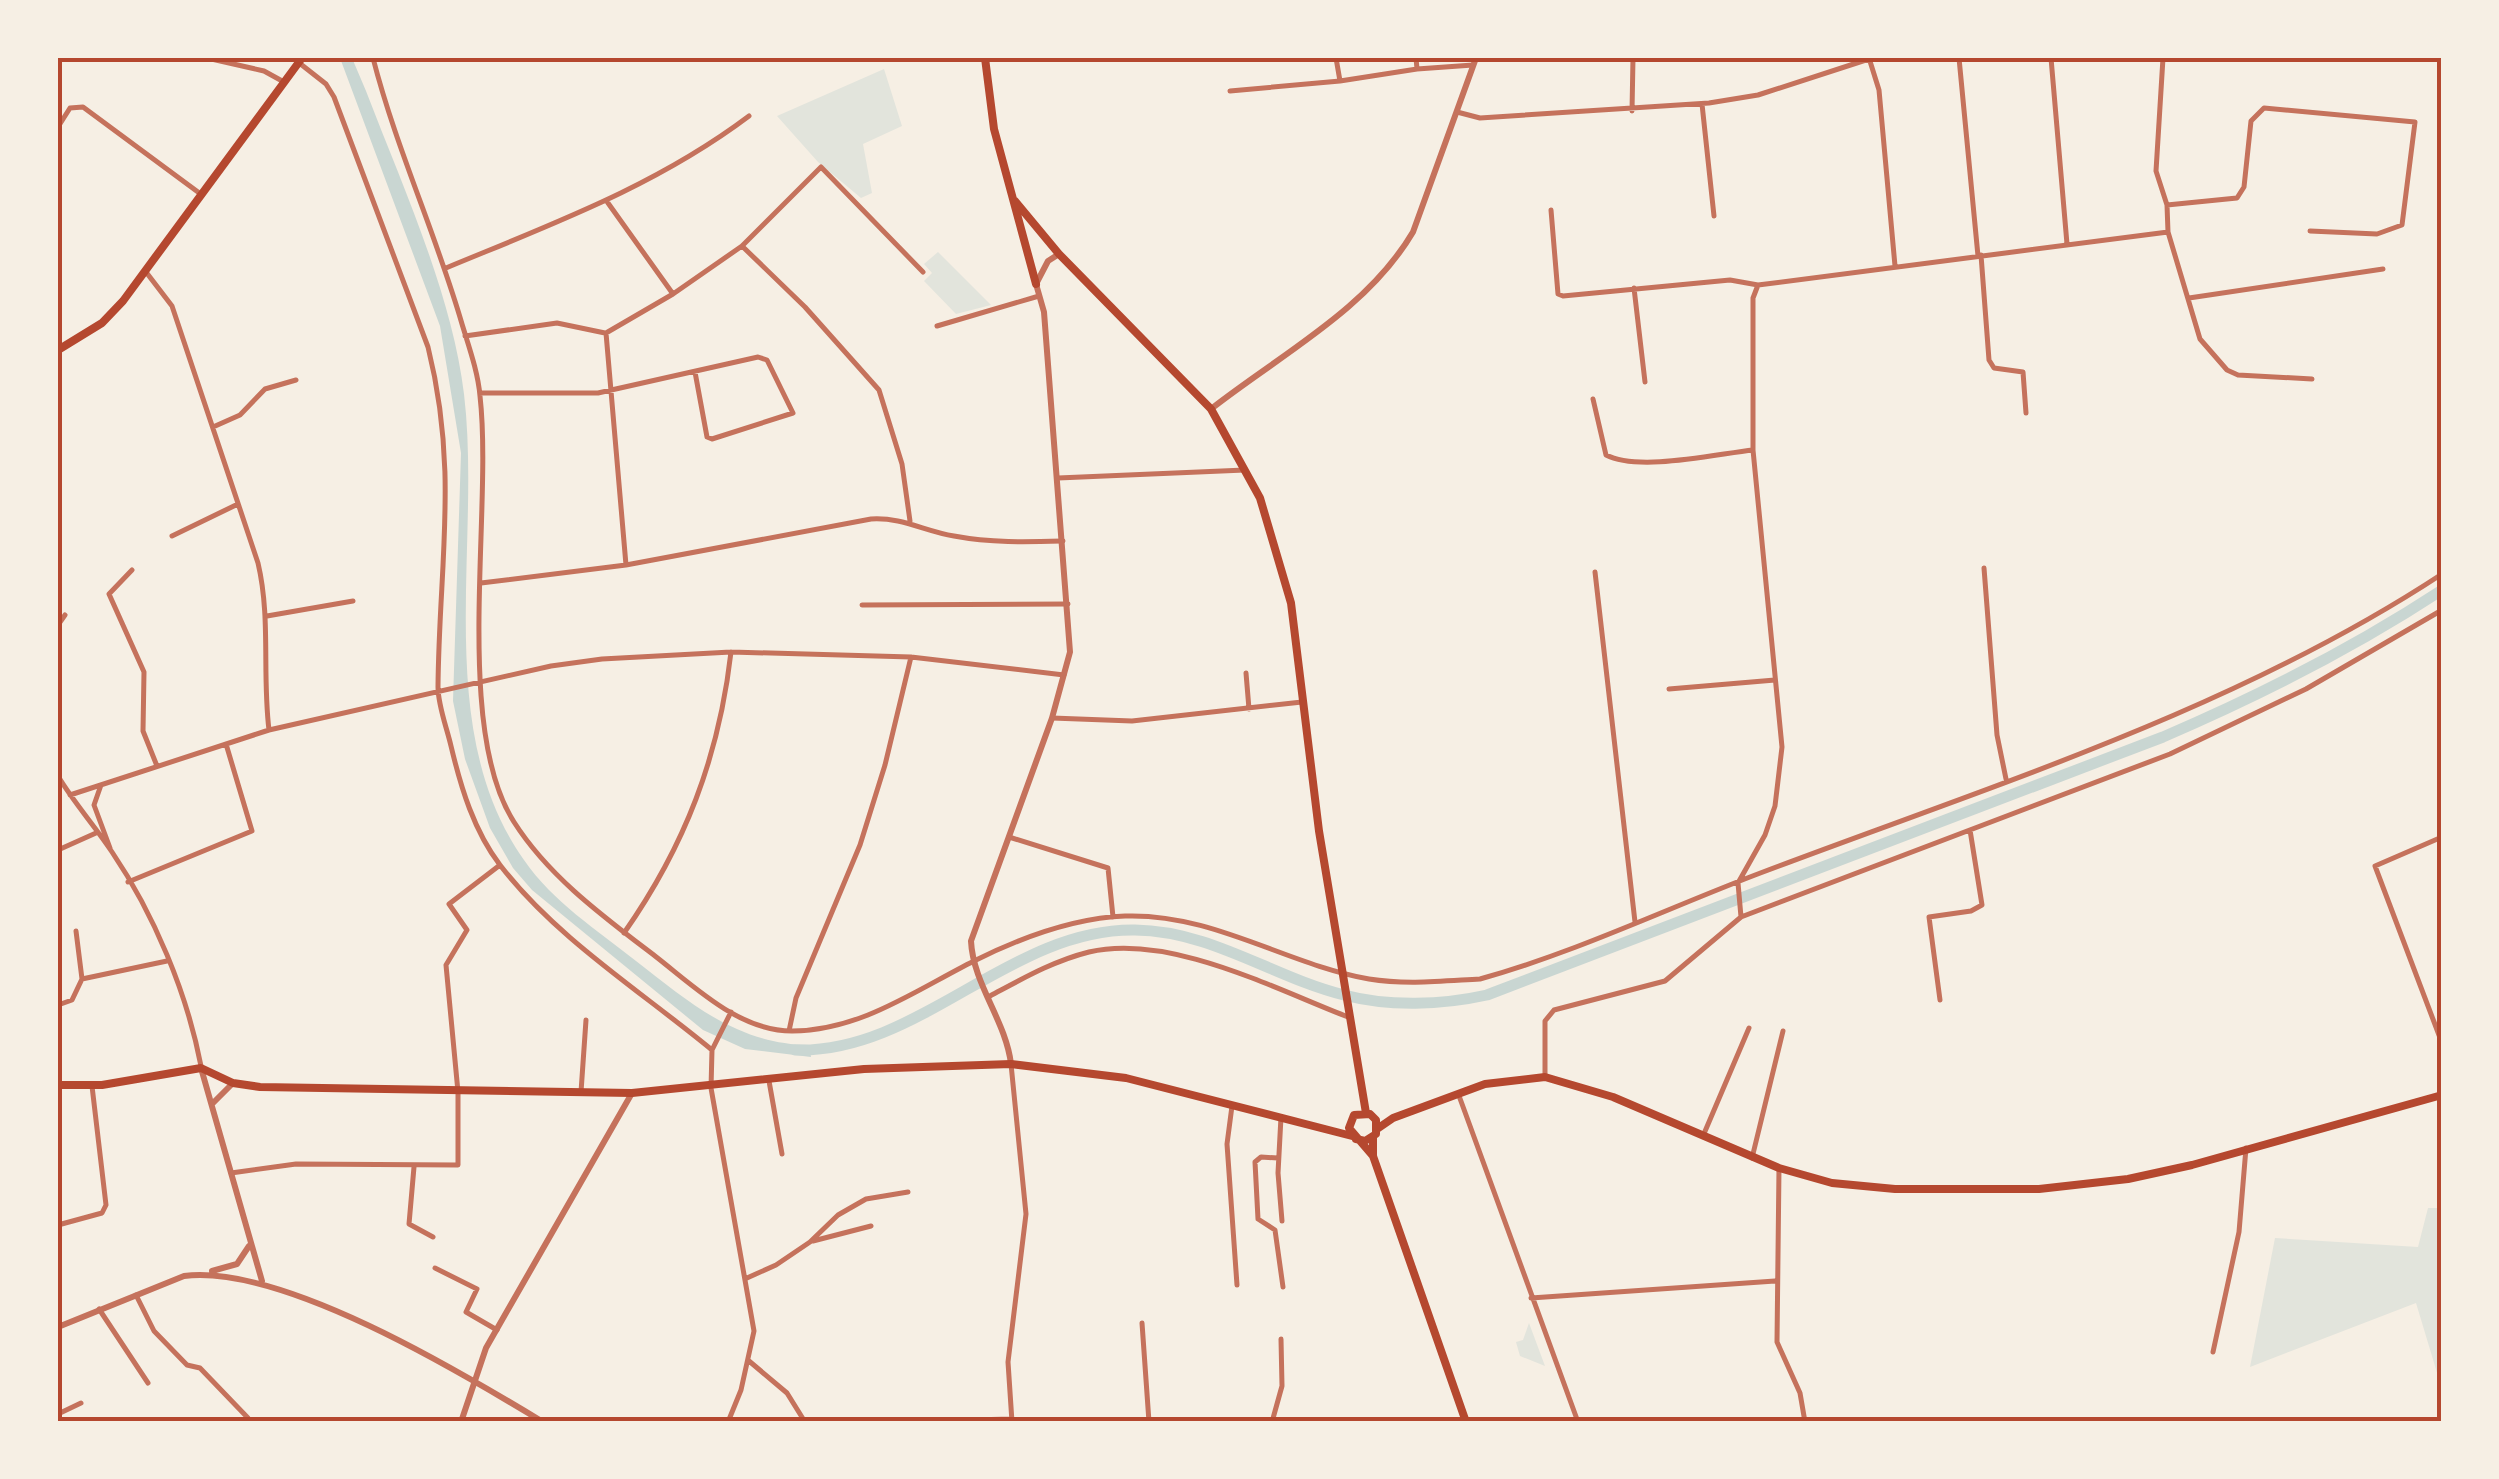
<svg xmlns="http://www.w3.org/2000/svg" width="2499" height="1479" font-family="Lato,sans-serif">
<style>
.green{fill:#e2e4dc}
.water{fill:#c9d6d2}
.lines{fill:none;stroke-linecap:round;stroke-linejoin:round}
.canal{stroke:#c9d6d2;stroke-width:11}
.minor{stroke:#c5725c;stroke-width:5}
.tertiary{stroke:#c5725c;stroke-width:6}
.secondary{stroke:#b5482f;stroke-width:8}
.neatline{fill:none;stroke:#b5482f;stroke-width:4}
</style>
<rect width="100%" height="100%" fill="#f6efe4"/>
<!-- green -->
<path class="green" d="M884,69L902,126L863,144L872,193L861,198L818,162L777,116Z
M938,252L991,305L956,314L924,281L932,273L924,264Z
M2428,1208H2441V1386L2416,1303L2250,1367L2275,1238L2418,1247Z
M1529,1323L1545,1366L1520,1356L1516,1342L1523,1340Z"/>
<!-- water -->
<path class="water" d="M340,58H352L366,91C402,185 452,294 464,394C482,544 431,729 524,860C553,902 597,930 636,961C690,1003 737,1044 809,1045L811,1057L745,1049L703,1030L532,890L513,868L490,828L465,759L453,701L461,453L440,326Z"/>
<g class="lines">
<!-- canal -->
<path class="canal" d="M795,1050C919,1054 1010,928 1135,930C1212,931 1272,977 1344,995C1389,1007 1442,1005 1487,995L2163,737C2261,695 2352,649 2442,590"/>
<!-- minor -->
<path class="minor" d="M207,58L264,71L284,82
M373,58C396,148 436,234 462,324C469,347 478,372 480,396C493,510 453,727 514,822C549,877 604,917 655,956C695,987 739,1031 792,1031C860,1031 916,990 974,961C1020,938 1073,918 1125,916C1213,913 1285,964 1369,979C1406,985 1443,981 1480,979C1577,952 1670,907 1763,872C1993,785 2235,710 2442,574
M1336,58L1340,81
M1416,58L1417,69L1473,65
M1869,58L1879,90L1895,266
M1959,58L1978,256
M2051,58L2067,244
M2163,58L2156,171L2167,205L2168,232L2200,339L2227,370L2238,375L2312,379
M298,62L326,84L334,97L428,347C459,471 439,564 438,687C438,706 447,728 451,746C461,788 474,831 500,865C556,938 642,992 712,1050
M1230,91L1340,81L1417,69
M1702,104L1714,216
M1632,111L1633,58
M1457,112L1480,118L1709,103L1758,95L1869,59
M58,127L70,108L83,107L202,195
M608,203L673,294
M2167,205L2237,198L2244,187L2251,121L2264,108L2415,122L2402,225L2377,234L2310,231
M1551,210L1558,294L1563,296L1730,280L1758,285L2168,232
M742,246L821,167L923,272
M1981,255L1989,360L1994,368L2023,372L2026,413
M446,268C552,224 656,186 749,116
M146,272L172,306L258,563C271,618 262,674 269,730
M1634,288L1645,382
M2189,298L2383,269
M937,326L1039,296
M465,336L557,323L605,333
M482,393H598L758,357L767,360L793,413L712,439L707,437L695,372
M1593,399L1606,455C1639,472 1716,454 1753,450
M213,427L240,415L265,389L296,380
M1058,478L1245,470
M172,536L238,504
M626,565L606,333L673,294L742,246L805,307L879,390L902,464L910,521
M1984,568L1997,735L2006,779
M132,570L109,594L144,672L143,731L157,766
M1595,572L1635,922
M481,583L626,565L871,519C902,517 924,531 954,536C991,543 1026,542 1063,541
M862,605L1068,604
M267,616L353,601
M58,625L65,615
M1246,673L1249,709
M1669,689L1775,680
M1052,718L1132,721L1302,702
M58,776C74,803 95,826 112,852C154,914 187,993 201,1066
M101,785L94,805L110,848
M70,795L269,730L551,666L602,659L731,652L911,657L1064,675
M1009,837L1108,868L1113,917
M2442,837L2375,866L2442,1043
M58,850L96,833
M128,882L252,831L226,744
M1741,917L1738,883L1765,835L1775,806L1782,747L1753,450V298L1758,285
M624,933C685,846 719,757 731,652
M82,979L167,961
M990,996C1022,979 1053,961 1089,952C1169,933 1275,989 1348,1017
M1940,1000L1929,917L1971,911L1982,905L1970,830
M58,1005L72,1000L82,979L76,931
M789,1031L796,998L860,845L885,765L911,657
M1011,1064L1026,1214L1008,1362L1012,1422
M1545,1077V1021L1554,1010L1665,981L1741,917L2170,754L2306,689L2442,610
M769,1081L782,1154
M581,1092L586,1020
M1458,1093L1578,1422
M1232,1106L1227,1144L1237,1285
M1281,1117L1278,1173L1282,1221
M1703,1136L1749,1028
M1278,1158L1261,1157L1255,1162L1258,1219L1275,1230L1283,1287
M1752,1158L1783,1031
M414,1167L409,1224L433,1237
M1779,1168L1777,1342L1800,1393L1805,1422
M231,1173L296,1164L458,1165V1092L446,965L467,930L449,904L500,865
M58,1225L102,1213L106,1205L92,1086
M813,1241L871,1226
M435,1268L477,1289L466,1312L497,1330
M747,1278L776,1265L810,1242L838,1215L866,1199L908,1192
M136,1295L154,1331L187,1365L200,1368L248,1418
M1531,1298L1775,1281
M99,1309L148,1383
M1142,1323L1149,1422
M2213,1352L2239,1232L2246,1148
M749,1361L787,1393L805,1422
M58,1414L81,1403
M728,1422L741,1390L754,1331L711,1088L712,1050L731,1012
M887,1422L1012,1419
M1272,1422L1282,1386L1281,1339"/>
<!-- tertiary -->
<path class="tertiary" d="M1211,409C1281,354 1367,310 1413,232L1476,58
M1011,1064C1006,1021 973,984 971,941L1052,718L1070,652L1044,312L1036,284L1048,261L1059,254
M201,1068L262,1281
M212,1104L233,1083
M212,1271L237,1264L249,1246
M58,1327L184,1276C281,1264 459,1371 543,1422
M461,1422L486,1348L632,1093"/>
<!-- secondary -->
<path class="secondary" d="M985,58L994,129L1036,284
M1015,201L1059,254L1211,409L1260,498L1291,603L1319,831L1366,1113
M58,350L102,323L123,301L302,58
M58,1085H102L201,1068L233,1083L260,1087L632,1093L864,1069L1011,1064L1126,1078L1352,1136
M1377,1129L1393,1118L1485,1084L1545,1077L1613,1097L1779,1168L1832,1183L1895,1189H2039L2128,1179L2192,1165L2442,1095
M1373,1137V1156L1466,1422
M1356,1139L1365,1141L1376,1134V1120L1370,1114L1354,1115L1349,1128L1373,1156"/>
</g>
<!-- border -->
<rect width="2499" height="1479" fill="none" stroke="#f6efe4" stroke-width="120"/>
<rect x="60" y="60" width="2379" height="1359" class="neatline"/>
</svg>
